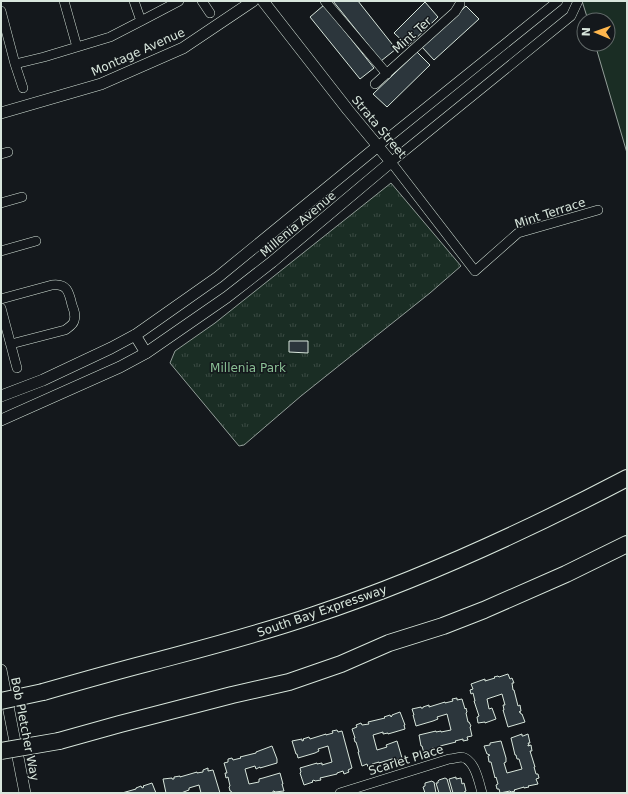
<svg xmlns="http://www.w3.org/2000/svg" width="628" height="794" font-family="'DejaVu Sans',sans-serif">
<style>
.grass{fill:#1a2d24;stroke:#939e99}
.park{fill:url(#park-tufts);stroke:#939e99}
.building{fill:#2c363c;stroke:#d8e6dc}
.lines{fill:none;stroke-linecap:round;stroke-linejoin:round}
.minor-casing{stroke:#d8e6dc;stroke-width:10}
.tertiary-casing{stroke:#d8e6dc;stroke-width:12}
.motorway-casing{stroke:#d8e6dc;stroke-width:18}
.minor{stroke:#14181c;stroke-width:9}
.tertiary{stroke:#14181c;stroke-width:11}
.motorway{stroke:#14181c;stroke-width:16}
.motorway-bridge-casing{stroke:#d8e6dc;stroke-width:18;stroke-linecap:butt}
.motorway-bridge{stroke:#14181c;stroke-width:16}
.labels{text-anchor:middle;dominant-baseline:central;stroke-width:3;stroke-linejoin:round;paint-order:stroke}
.street-label{font-size:12px;fill:#d8e6dc;stroke:#14181c}
.park-label{font-size:12px;fill:#8ac095;stroke:#14181c}
</style>
<defs>
<pattern id="park-tufts" width="24" height="20" patternUnits="userSpaceOnUse"><rect width="24" height="20" fill="#1a2d24"/><path d="M3 7l-1-3M5 7V3M7 7l1-3M15 17l-1-3M17 17v-4M19 17l1-3" fill="none" stroke="#3b4b43"/></pattern>
</defs>
<rect width="100%" height="100%" fill="#14181c"/>
<!-- grass -->
<path class="grass" d="M582,1H627V153L595,44H608V20H588Z"/>
<!-- park -->
<path class="park" d="M391,183L461,266L430,293L301,396L244,445L239,446L170,363L175,351L215,323Z"/>
<!-- building -->
<path class="building" d="M333,1H358L396,49L381,61Z
M425,2L438,17L408,46L394,33Z
M324,5L374,68L360,79L310,17Z
M466,6L479,19L434,60L422,47Z
M417,52L430,65L387,107L373,94Z
M289,341H308V353L289,352Z
M508,674L510,679L512,678L514,683H512L513,690H514L518,706L520,705L521,711L519,712H520L521,714H522L525,722L508,727L503,710H504L503,705H505L502,694L487,699L489,709L492,708L496,719L485,723V722L478,723L477,717L479,716L474,701H475L473,693L471,694L470,690L473,689L471,684L485,679V681L495,678L494,677L498,676L499,677Z
M457,698V700L462,699L465,709L466,708L467,712L466,713L468,722H469L471,726L470,727L472,736L467,737L468,740L463,741V739L455,741L456,742L440,746V748L434,749V748H432V750L424,753L422,746H421L419,735L436,731V732L441,731V732L451,730L447,714L437,717L438,719L433,721L416,726L413,715H414L412,709L421,707V708H423V707L429,705V707L445,702V703L453,701L452,699Z
M400,712L405,725H404L405,729L388,734V733L383,734V732L373,735L377,750L387,747L386,745L397,741L402,758L396,760L395,758L379,763V762L372,764V766L368,767L367,764L362,766L358,752H359L356,742H355L354,738H355L352,729L357,727L356,725L361,723L362,725L369,724L368,722L385,718L384,717L390,715L391,717L392,716V715Z
M337,730L338,732L342,731L352,768L348,770L349,772L344,774L343,771L337,773V774L320,778L321,780L315,781L314,780L312,781L313,782L304,785L300,773L301,772L300,768L317,763V764L322,763V765L332,762L328,746L318,749L319,751L315,753L298,758L297,754H296L292,741L302,739V741L304,740L303,739L309,737L310,739L326,734V735L333,733L332,731Z
M522,734V736H523L528,734L530,743H528L529,745H528V746L531,745L532,751H530L535,767H534L536,774H538L539,778L536,779L538,784L528,786L529,787L524,788V787L514,790L515,791L511,792L510,791L500,793L499,789H497L496,785L498,784L496,777L495,778L491,762H489L488,756L490,755H489L488,754H487L484,746L490,745V743L501,741L506,758V762L504,763L507,773L522,769L519,759H517L516,755H515L511,738Z
M272,746L277,759V763L260,768V767L256,769L255,766L245,769L249,784L259,782V779L263,778L280,773L283,784H282L284,791L275,792L274,791H273V793H232L231,791H230L229,787L230,786L228,777L226,778L225,773H227L224,763L228,762V759L232,758L233,760L241,758L240,757L256,753V752Z
M208,768V771L213,770L220,793H201L199,785L189,788V790L181,793H166L163,779L172,778V779H174V777L180,776V777L197,772V773L203,772V770Z
M456,777V779L461,778L462,784L464,783L466,791L464,792V793H453L449,779Z
M445,778L447,779L451,793H439L436,783H438V781L439,780Z
M432,781L433,782H434L436,793H425L423,787L425,786V783Z
M152,783L156,793H122L136,789V788L141,786L142,788L144,787L143,786Z"/>
<g class="lines">
<!-- minor casing -->
<g class="minor-casing">
<path id="minor" d="M64,1L77,47
M202,1L210,13
M325,1L387,74
M578,1L571,16L391,162L475,271L518,233L598,210
M1,11L15,64L44,57L110,37L141,21L134,1
M141,21L179,1
M15,64L23,88
M375,84L455,12L460,4V1
M378,146L558,1
M1,154L8,152
M1,203L22,197
M1,251L36,241
M1,299L52,285C67,283 69,292 72,305C74,310 76,315 74,321C73,325 69,327 65,330L11,344
M1,308L17,368
M340,793L449,759C453,759 459,757 462,757C475,760 479,782 482,793"/>
</g>
<!-- tertiary casing -->
<g class="tertiary-casing">
<path id="tertiary" d="M1,113L101,84L183,48L253,1
M135,335L146,353
M1,396L43,380L111,348L137,334L218,277L378,146
M1,420L120,367L146,353L227,297L272,262L391,162L348,110L263,1
M1,670L25,793"/>
</g>
<!-- motorway casing -->
<g class="motorway-casing">
<path id="motorway" d="M43,692C78,682 113,672 148,663C204,648 260,634 314,615C422,579 526,531 627,478
M59,741L120,724L232,695L289,682L341,664L389,643L443,626L484,610L566,574L627,544"/>
</g>
<!-- minor -->
<use href="#minor" class="minor"/>
<!-- tertiary -->
<use href="#tertiary" class="tertiary"/>
<!-- motorway -->
<use href="#motorway" class="motorway"/>
<!-- motorway-bridge casing -->
<g class="motorway-bridge-casing">
<path id="motorway-bridge" d="M1,701L43,692
M1,751L59,741"/>
</g>
<!-- motorway-bridge -->
<use href="#motorway-bridge" class="motorway-bridge"/>
</g>
<g class="labels">
<!-- street labels -->
<g class="street-label">
<text transform="translate(412 35) rotate(-42)">Mint Ter</text>
<text transform="translate(138 52) rotate(-24)">Montage Avenue</text>
<text transform="translate(379 127) rotate(50)">Strata Street</text>
<text transform="translate(550 213) rotate(-18)">Mint Terrace</text>
<text transform="translate(298 224) rotate(-40)">Millenia Avenue</text>
<text transform="translate(322 611) rotate(-19)">South Bay Expressway</text>
<text transform="translate(25 729) rotate(79)">Bob Pletcher Way</text>
<text transform="translate(406 760) rotate(-17)">Scarlet Place</text>
</g>
<!-- park labels -->
<g class="park-label">
<text x="248" y="368">Millenia Park</text>
</g>
</g>
<!-- border -->
<rect width="628" height="794" fill="none" stroke="#d8e6dc" stroke-width="4"/>
<!-- north arrow -->
<g transform="translate(596 32) rotate(272)"><circle r="19" fill="#14181c" stroke="#626a69"/>
<path d="M0-3L7 15L0 10L-7 15Z" fill="#ffb74d"/>
<text y="-6" font-size="11" font-weight="bold" text-anchor="middle" fill="#d8e6dc">N</text>
</g>
</svg>
